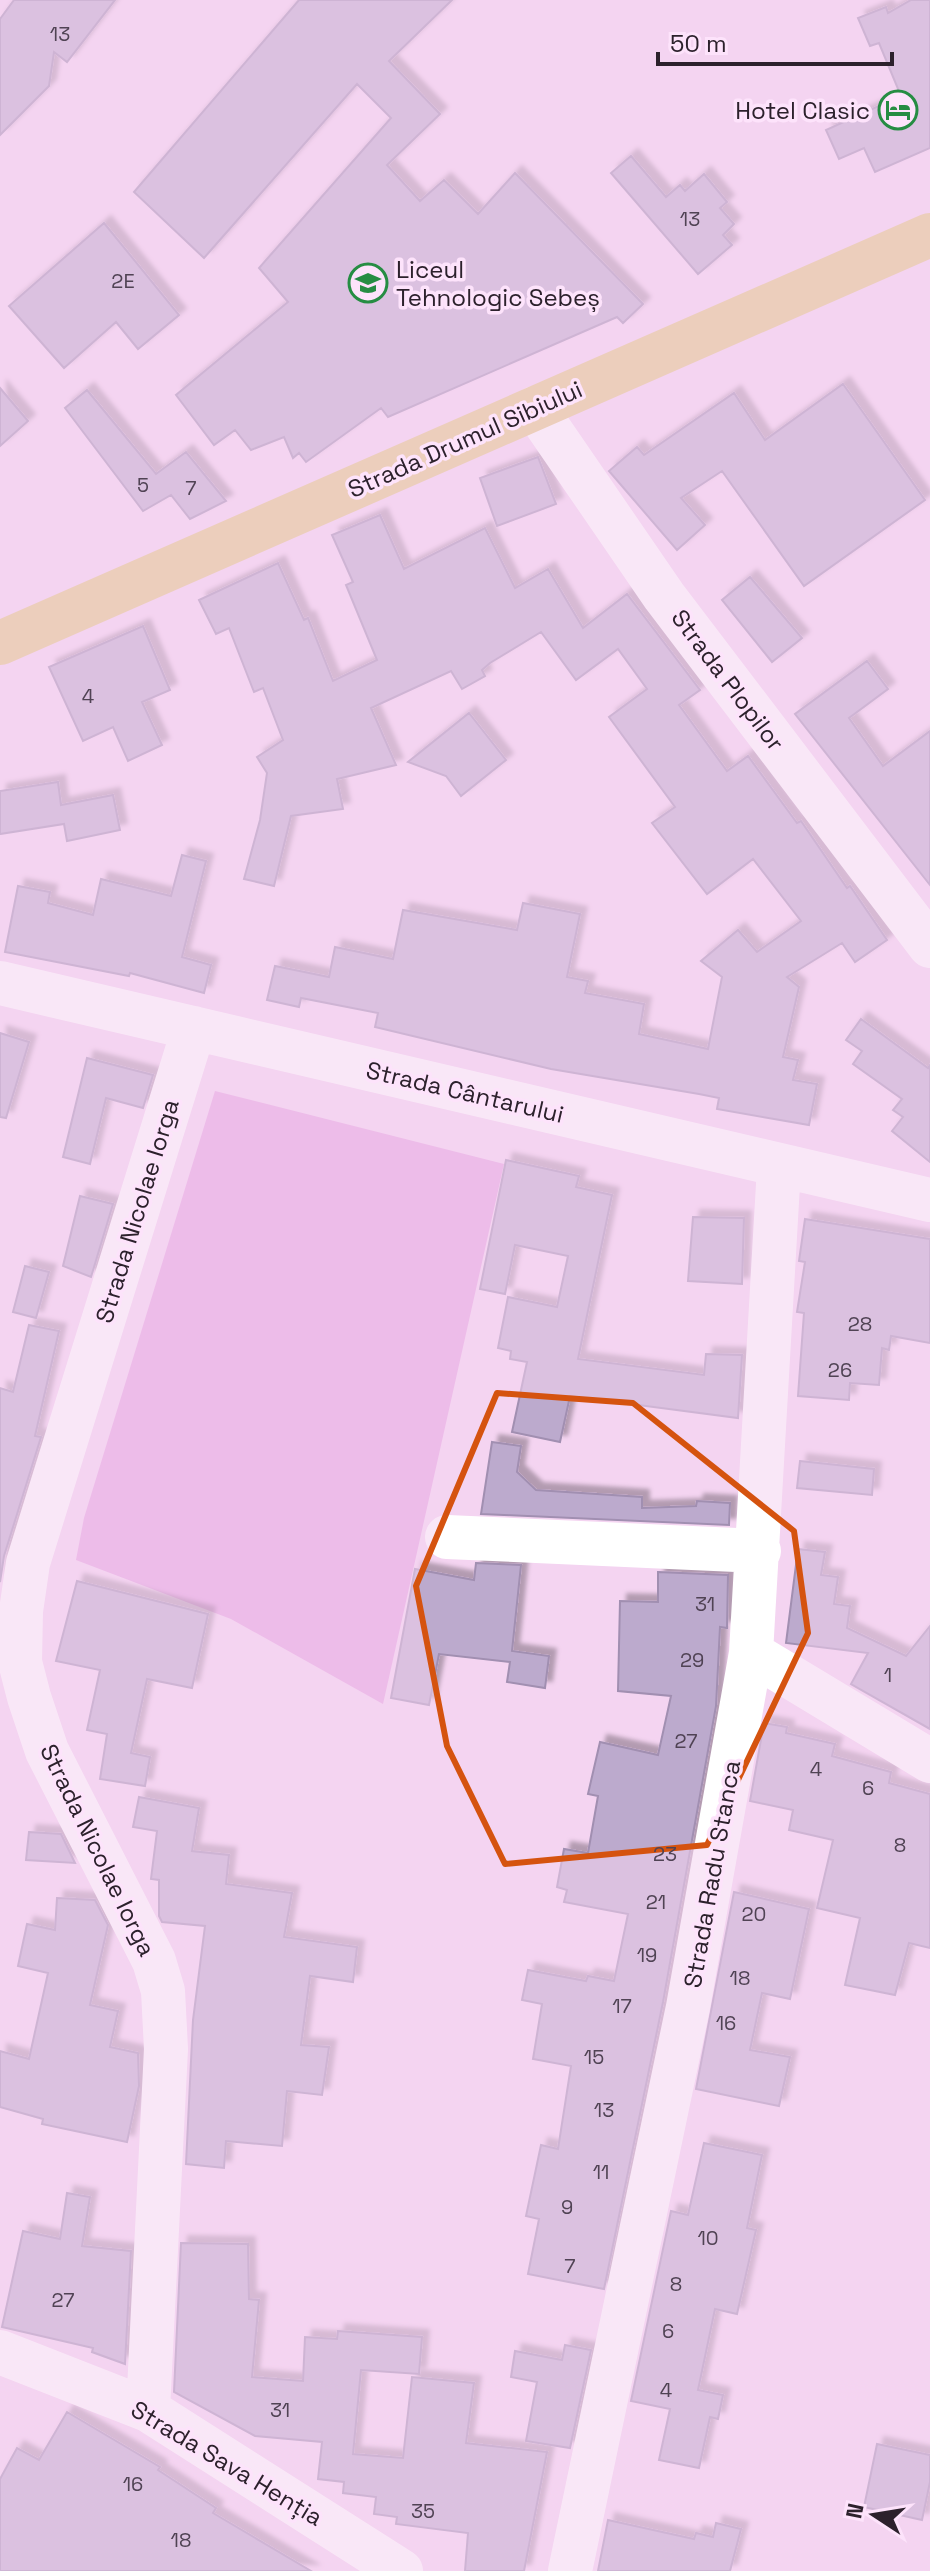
<svg xmlns="http://www.w3.org/2000/svg" width="930" height="2571" font-family="'Space Grotesk',sans-serif">
<style>
.green{fill:#e49fe0}
.building{fill:#bcaacd;stroke:#a18fb1;stroke-width:2;filter:url(#shadow)}
.lines{fill:none;stroke-linecap:round;stroke-linejoin:round}
.minor{stroke:#fff;stroke-width:44}
.major{stroke:#e2c87c;stroke-width:44}
.marked{fill:none;stroke:#d5530f;stroke-width:6;stroke-linejoin:round}
.labels{text-anchor:middle;dominant-baseline:central;stroke-width:7;stroke-linejoin:round;paint-order:stroke}
.number-label{font-size:20px;fill:#504354}
.poi-label{font-size:24px;fill:#2c212c;stroke:#fde3fb;text-anchor:end}
.street-label{font-size:24px;fill:#2c212c;stroke:#fde3fb}
</style>
<defs>
<filter id="shadow"><feDropShadow dx="7" dy="-7" stdDeviation="2" flood-color="#0004"/></filter>
</defs>
<rect width="100%" height="100%" fill="#f4d4f1"/>
<!-- green -->
<path class="green" d="M215,1091L504,1164L383,1704L231,1619L76,1560L84,1518Z"/>
<!-- building -->
<path class="building" d="M14,0H115L67,62L54,52L49,86L0,135V19Z
M299,0H452L389,61L440,114L387,165L420,201L444,180L478,214L515,173L643,304L623,323L617,317L388,417L381,408L306,462L299,453L293,458L284,437L251,450L235,430L214,445L176,395L288,302L259,268L391,118L357,84L204,258L134,192Z
M911,0H930V148L875,172L864,148L839,159L826,130L901,96L879,43L870,46L858,18L886,7L888,13Z
M631,156L666,197L680,185L685,191L704,174L727,202L720,208L734,224L723,235L732,245L698,274L611,173Z
M104,223L179,315L138,349L116,322L64,368L9,306Z
M843,384L925,500L804,586L722,471L681,498L705,525L677,550L609,471L637,447L644,455L734,393L765,440Z
M0,388L28,421L0,446Z
M87,390L156,474L186,452L226,501L190,519L171,495L143,511L65,408Z
M538,457L556,504L497,526L480,478Z
M380,515L404,569L485,528L515,588L548,569L583,628L627,594L700,690L679,705L727,771L748,756L797,823L801,821L847,888L850,886L887,940L855,962L842,943L787,977L799,987L783,1057L798,1060L793,1080L817,1084L809,1125L717,1109L719,1098L699,1094L551,1069L375,1027L378,1013L301,998L299,1007L267,1000L275,966L329,977L335,947L393,959L403,910L517,930L523,903L580,914L567,977L588,981L585,993L644,1004L639,1034L708,1049L722,977L701,961L738,930L757,952L801,921L753,859L707,894L652,823L675,807L609,717L647,689L618,649L576,680L541,632L490,663L482,670L485,676L462,689L451,671L371,708L396,765L337,779L343,809L291,816L274,886L244,879L260,820L267,773L257,757L283,740L263,688L254,692L229,628L216,634L199,600L278,563L304,620L308,618L333,681L377,660L346,585L353,582L332,535Z
M750,577L802,638L772,662L722,600Z
M143,626L170,690L142,702L162,745L128,761L113,727L83,741L49,667Z
M867,661L888,689L849,718L883,766L930,731V885L795,714Z
M469,713L506,760L461,796L446,776L408,762Z
M58,782L61,805L113,795L120,830L67,841L64,824L0,834V791Z
M182,855L206,861L182,957L211,965L204,993L130,973L129,976L5,952L18,886L50,892L48,903L93,915L101,879L171,896Z
M861,1019L928,1068L930,1065V1162L892,1131L903,1117L893,1110L902,1099L853,1064L862,1051L846,1040Z
M0,1033L29,1042L6,1118L0,1117Z
M87,1058L153,1075L143,1108L106,1098L90,1164L63,1157Z
M506,1160L579,1176L576,1187L612,1195L578,1359L704,1375L706,1354L742,1355L738,1418L570,1396L560,1442L512,1432L527,1362L510,1359L511,1351L498,1348L508,1297L557,1307L568,1256L515,1245L505,1294L480,1289Z
M80,1196L113,1204L91,1277L63,1266Z
M693,1217L744,1218L742,1284L688,1281Z
M805,1219L930,1239V1343L891,1336L889,1350L882,1348L879,1385L850,1383L849,1400L798,1396L804,1313L797,1312L805,1262L799,1261Z
M25,1266L49,1272L36,1318L13,1312Z
M29,1325L59,1331L35,1436L41,1437L4,1556L0,1582V1388L13,1392Z
M492,1442L521,1446L517,1472L536,1490L642,1497V1508L696,1506L697,1501L730,1503L729,1525L481,1514Z
M800,1461L874,1469L872,1495L797,1488Z
M798,1549L825,1552L821,1575L838,1577L834,1604L850,1606L847,1628L906,1656L930,1626V1729L851,1684L868,1653L786,1643Z
M476,1563L521,1565L512,1651L549,1656L545,1688L507,1682L510,1662L439,1654L429,1705L391,1698L415,1569L474,1580Z
M658,1572L728,1575L727,1628L720,1627L716,1706L663,2002L604,2289L528,2274L539,2219L526,2216L541,2145L558,2149L571,2066L533,2059L542,2004L522,2000L528,1970L586,1981L588,1976L614,1981L628,1914L564,1902L567,1890L557,1887L564,1849L588,1853L598,1796L588,1794L600,1742L658,1755L671,1696L618,1691L620,1601L658,1602Z
M77,1581L208,1614L192,1688L147,1679L131,1753L150,1757L145,1786L100,1779L107,1734L87,1730L100,1670L56,1661Z
M764,1723L787,1727L786,1733L835,1744L832,1756L891,1772L889,1783L930,1794V1948L909,1943L895,1995L845,1985L860,1918L817,1908L833,1840L789,1830L793,1810L750,1801Z
M139,1797L199,1808L192,1851L229,1855L226,1884L292,1893L284,1937L357,1947L353,1982L310,1976L301,2045L329,2047L322,2095L287,2091L282,2146L226,2141L224,2168L186,2164L193,2020L205,1926L162,1922L159,1916V1880L151,1879L157,1831L133,1827Z
M29,1832L61,1834L75,1863L26,1860Z
M734,1892L809,1909L790,1999L762,1993L750,2050L790,2057L779,2106L696,2089Z
M57,1898L95,1900L108,1925L90,2005L118,2011L110,2047L138,2053L139,2086L127,2142L42,2124L43,2119L0,2107V2051L29,2059L48,1973L18,1966L27,1924L55,1930Z
M704,2143L762,2155L747,2228L756,2230L737,2314L715,2309L698,2390L723,2395L718,2419L710,2417L699,2468L659,2460L670,2409L631,2401L671,2211L688,2215Z
M67,2193L90,2197L82,2246L131,2251L125,2364L92,2352L93,2348L2,2327L23,2231L60,2239Z
M181,2243L248,2244L249,2299L259,2300L252,2377L303,2381L305,2337L337,2339L338,2331L422,2337L419,2374L361,2370L353,2454L403,2458L412,2377L474,2383L466,2443L547,2452L524,2571H465L468,2533L396,2524L397,2517L374,2514L376,2497L343,2493L344,2482L318,2479L322,2442L255,2436L174,2392Z
M565,2345L591,2350L570,2448L526,2441L537,2382L511,2377L515,2351L562,2360Z
M67,2412L160,2467L158,2470L216,2508L213,2513L311,2571H0V2479L17,2448L39,2460Z
M877,2444L930,2455V2482L922,2520L864,2507Z
M608,2520L694,2539L696,2533L713,2537L716,2523L741,2529L730,2571H598Z"/>
<g class="lines">
<!-- minor -->
<path class="minor" d="M535,408L664,596L930,946
M0,983L930,1200
M447,1537L759,1551
M751,1653L930,1761
M0,2352L148,2410L401,2571
M148,2410L166,2049L163,1991L154,1961L47,1751L29,1697L20,1662L21,1611L28,1563L194,1028
M570,2571L688,2007L751,1653L779,1167"/>
<!-- major -->
<path class="major" d="M0,643L930,235"/>
</g>
<!-- marked area -->
<path d="M0 0H930V2571H0ZM497,1393L633,1403L794,1531L808,1633L707,1845L505,1864L447,1746L416,1586Z" fill="#f4d4f1" fill-opacity=".55" fill-rule="evenodd"/>
<path class="marked" d="M497,1393L633,1403L794,1531L808,1633L707,1845L505,1864L447,1746L416,1586Z"/>
<!-- icons -->
<defs>
<g id="hotel-ring" transform="scale(2)"><circle r="9.5" fill="#fde3fb" stroke="#268d43" stroke-width="1.5"/><path d="M-6-4.5h1.5V1H6V5H4.5V3h-9V5H-6ZM-4 0a1.8 1.8 0 1 1 3.6 0ZM.5 0V-2.5h3Q6-2.5 6 0Z" fill="#268d43"/></g>
<g id="university-ring" transform="scale(2)"><circle r="9.5" fill="#fde3fb" stroke="#268d43" stroke-width="1.5"/><path d="M0-5L7-2L0 1L-7-2ZM-4 1L0 2.5L4 1V4Q0 6-4 4Z" fill="#268d43"/></g>
</defs>
<g fill-rule="evenodd">
<use href="#hotel-ring" x="898" y="110"/>
<use href="#university-ring" x="368" y="283"/>
</g>
<g class="labels">
<!-- number labels -->
<g class="number-label">
<text x="60" y="34">13</text>
<text x="690" y="219">13</text>
<text x="123" y="281">2E</text>
<text x="143" y="485">5</text>
<text x="191" y="488">7</text>
<text x="88" y="696">4</text>
<text x="860" y="1324">28</text>
<text x="840" y="1370">26</text>
<text x="705" y="1604">31</text>
<text x="692" y="1660">29</text>
<text x="888" y="1675">1</text>
<text x="686" y="1741">27</text>
<text x="816" y="1769">4</text>
<text x="868" y="1788">6</text>
<text x="900" y="1845">8</text>
<text x="665" y="1854">23</text>
<text x="656" y="1902">21</text>
<text x="754" y="1914">20</text>
<text x="647" y="1955">19</text>
<text x="740" y="1978">18</text>
<text x="622" y="2006">17</text>
<text x="726" y="2023">16</text>
<text x="594" y="2057">15</text>
<text x="604" y="2110">13</text>
<text x="601" y="2172">11</text>
<text x="567" y="2207">9</text>
<text x="708" y="2238">10</text>
<text x="570" y="2266">7</text>
<text x="676" y="2284">8</text>
<text x="63" y="2300">27</text>
<text x="668" y="2331">6</text>
<text x="666" y="2390">4</text>
<text x="280" y="2410">31</text>
<text x="133" y="2484">16</text>
<text x="423" y="2511">35</text>
<text x="181" y="2540">18</text>
</g>
<!-- poi labels -->
<g class="poi-label">
<text x="870" y="110">Hotel Clasic</text>
<text x="396" y="269" text-anchor="start">Liceul<tspan x="396" dy="28">Tehnologic Sebeș</tspan></text>
</g>
<!-- street labels -->
<g class="street-label">
<text transform="translate(465 439) rotate(-24)">Strada Drumul Sibiului</text>
<text transform="translate(728 680) rotate(53)">Strada Plopilor</text>
<text transform="translate(465 1092) rotate(13)">Strada Cântarului</text>
<text transform="translate(137 1211) rotate(-73)">Strada Nicolae Iorga</text>
<text transform="translate(98 1850) rotate(64)">Strada Nicolae Iorga</text>
<text transform="translate(712 1874) rotate(-80)">Strada Radu Stanca</text>
<text transform="translate(227 2463) rotate(31)">Strada Sava Henția</text>
</g>
</g>
<!-- north arrow -->
<g transform="translate(874 2515) rotate(282)" stroke="#fde3fb" stroke-width="6" paint-order="stroke">
<path d="M0-6L14 30L0 20L-14 30Z" fill="#2c212c"/>
<text y="-12" font-size="22" font-weight="bold" text-anchor="middle" fill="#2c212c">N</text>
</g>
<!-- scale -->
<path d="M658 52v12h234v-12" fill="none" stroke="#2c212c" stroke-width="4"/>
<text x="670" y="52" font-size="24" fill="#2c212c" stroke="#fde3fb" stroke-width="6" paint-order="stroke">50 m</text>
</svg>
